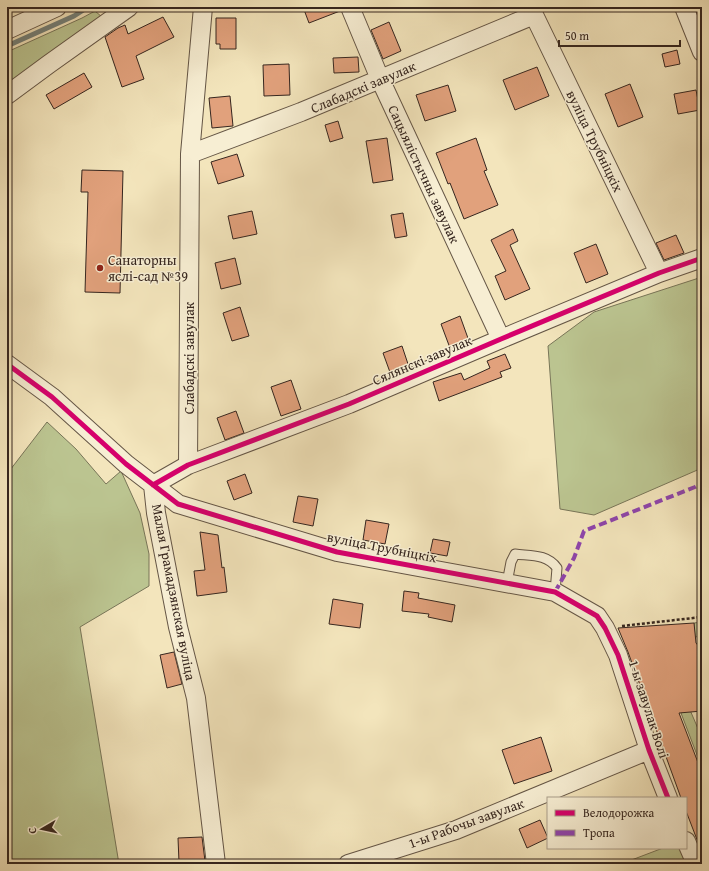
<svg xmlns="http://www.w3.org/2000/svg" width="709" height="871" font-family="'Gentium Book Plus',serif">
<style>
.green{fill:#bbc490;stroke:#787558}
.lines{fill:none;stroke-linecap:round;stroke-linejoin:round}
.stream{stroke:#74817a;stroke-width:5}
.building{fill:#e1a17c;stroke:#36261f}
.lane-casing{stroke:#655646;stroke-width:11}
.street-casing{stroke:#655646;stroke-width:20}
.path{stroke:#36261f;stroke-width:2.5;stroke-dasharray:3 2;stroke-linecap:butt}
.lane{stroke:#f7eed3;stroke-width:9}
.street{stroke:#f7eed3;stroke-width:18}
.quiet{stroke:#8e44ad;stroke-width:4;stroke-dasharray:8 4;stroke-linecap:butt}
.cycleway-casing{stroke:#f7eed3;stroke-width:8}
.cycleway{stroke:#d6006c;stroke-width:5}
.poi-dot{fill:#8f2418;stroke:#f7eed3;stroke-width:1.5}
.labels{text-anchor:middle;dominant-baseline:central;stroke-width:3;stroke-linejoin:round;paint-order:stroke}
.street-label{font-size:14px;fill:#36261f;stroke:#f7eed3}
.poi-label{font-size:14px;fill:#36261f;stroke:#f7eed3;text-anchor:start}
</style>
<rect width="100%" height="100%" fill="#f3e5bc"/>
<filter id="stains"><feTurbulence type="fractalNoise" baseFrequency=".005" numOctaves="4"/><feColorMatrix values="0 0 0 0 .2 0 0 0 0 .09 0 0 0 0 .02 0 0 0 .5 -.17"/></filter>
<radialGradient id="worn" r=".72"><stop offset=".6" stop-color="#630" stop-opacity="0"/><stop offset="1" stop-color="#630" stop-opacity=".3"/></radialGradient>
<!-- green -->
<path class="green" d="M95,11L102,17L7,85V52L82,18Z
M702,277V468L594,515L560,509L548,346L594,312Z
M47,422L76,449L106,484L121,471L140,513L149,554V586L80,627L119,864H7V474Z
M702,622V636L695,637L694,623Z
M690,710L702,738V768L681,713Z
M663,848H682L689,864H621Z"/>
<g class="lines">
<!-- stream -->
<path class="stream" d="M7,46L74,16L88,7"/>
</g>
<!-- building -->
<path class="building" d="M303,7H340V11L309,23Z
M163,17L174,37L136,56L144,79L122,87L105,37L118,28L125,25L128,34Z
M216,18H236V49H220V44H216Z
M389,22L401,51L383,59L371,30Z
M677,50L680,64L665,67L662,54Z
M358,57L359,72L334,73L333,58Z
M289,64L290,95L264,96L263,65Z
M537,67L549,96L515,110L503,80Z
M84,73L92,87L54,109L46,95Z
M630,84L643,117L618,127L605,94Z
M448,85L456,111L425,121L416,95Z
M696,90L700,110L678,114L674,94Z
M230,96L233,126L212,128L209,98Z
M338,121L343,138L330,142L325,125Z
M387,138L393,180L373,183L366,141Z
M476,138L487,170L484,171L498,205L464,219L450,183L448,184L436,153Z
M237,154L244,176L218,184L211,162Z
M82,170L123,171L120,293L85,292L88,192H81Z
M252,211L257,234L233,239L228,216Z
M403,213L407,236L395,238L391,215Z
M513,229L518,241L510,245L530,289L505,300L495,276L506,271L491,240Z
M676,235L684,253L664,260L656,243Z
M596,244L608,274L586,283L574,253Z
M235,258L241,284L221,289L215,263Z
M240,307L249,336L232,341L223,313Z
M460,316L469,341L450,348L441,324Z
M402,346L409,367L391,375L383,353Z
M505,354L511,368L500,372L502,377L439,401L433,382L461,373L464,380L490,368L487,361Z
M291,380L301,409L281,416L271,387Z
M236,411L244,433L225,440L217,418Z
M245,474L252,493L234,500L227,481Z
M298,496L318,499L313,526L293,522Z
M366,520L389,524L385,544L363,540Z
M200,532L218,535L222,568L224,567L227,592L197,596L194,571L205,570Z
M433,539L450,542L447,556L430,553Z
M404,591L419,593L418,598L455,605L452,622L428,617L429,614L402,611Z
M333,599L363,604L360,628L329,624Z
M694,623L696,643L702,650V711L679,713L702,773L701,850L686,811V798H681L628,652L618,628Z
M174,652L182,684L167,688L160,655Z
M541,737L552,771L514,784L502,750Z
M540,820L548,838L527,848L519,829Z
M202,837L205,861L179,862L178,838Z"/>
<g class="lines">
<!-- lane casing -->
<g class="lane-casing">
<path id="lane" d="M507,583L511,562L515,554C531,556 547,554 557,568L555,592"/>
</g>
<!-- street casing -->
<g class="street-casing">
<path id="street" d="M350,7L380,79L501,339
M532,7L534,15L659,273
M684,7L702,52
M7,30L57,7
M7,95L49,64L129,7
M190,154L301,112L534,15
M7,364L52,397L126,464L178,504L337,552L555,592L597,616L605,628L618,655L649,750L668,798
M188,465L190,154L203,7
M153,485L188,465L349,404L501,339L659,273L702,258
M153,485L156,513L178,627L196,698L216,864
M686,841L696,864
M348,864L456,830L649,750"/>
</g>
<!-- path -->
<path class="path" d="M622,626L702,617"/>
<!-- lane -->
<use href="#lane" class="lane"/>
<!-- street -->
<use href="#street" class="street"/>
<!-- quiet -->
<path class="quiet" d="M555,592L574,558L584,531L695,487L702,483"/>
<!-- cycleway casing -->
<g class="cycleway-casing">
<path id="cycleway" d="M7,364L52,397L126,464L178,504L337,552L555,592L597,616L605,628L618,655L649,750L668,798
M153,485L188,465L349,404L501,339L659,273L702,258"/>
</g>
<!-- cycleway -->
<use href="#cycleway" class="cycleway"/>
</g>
<!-- markers -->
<circle class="poi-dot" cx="100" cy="268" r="4"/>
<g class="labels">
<!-- street labels -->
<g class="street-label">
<text transform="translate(363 87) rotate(-23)">Слабадскі завулак</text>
<text transform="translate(595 141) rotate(64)">вуліца Трубніцкіх</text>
<text transform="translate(424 174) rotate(65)">Сацыялістычны завулак</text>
<text transform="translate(189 358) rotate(-90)">Слабадскі завулак</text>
<text transform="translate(422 360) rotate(-23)">Сялянскі завулак</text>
<text transform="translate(382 547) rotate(11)">вуліца Трубніцкіх</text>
<text transform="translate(174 592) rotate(79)">Малая Грамадзянская вуліца</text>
<text transform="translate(649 709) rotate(72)">1-ы завулак Волі</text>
<text transform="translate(466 823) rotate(-20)">1-ы Рабочы завулак</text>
</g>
<!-- poi labels -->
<g class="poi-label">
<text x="108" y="260">Санаторны<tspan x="108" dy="16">яслі-сад №39</tspan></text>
</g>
</g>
<!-- margin -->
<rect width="709" height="871" fill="none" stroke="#f3e5bc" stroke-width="24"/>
<rect x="8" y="8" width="693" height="855" fill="none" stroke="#36261f" stroke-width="2"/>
<rect x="12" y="12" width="685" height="847" fill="none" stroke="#36261f"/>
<!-- legend -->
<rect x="547" y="797" width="140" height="52" fill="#f7eed3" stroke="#aa9e8b"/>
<rect x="555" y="810" width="20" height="6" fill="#d6006c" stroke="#aa9e8b"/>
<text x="583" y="817" font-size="12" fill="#36261f">Велодорожка</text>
<rect x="555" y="830" width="20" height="6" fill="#8e44ad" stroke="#aa9e8b"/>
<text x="583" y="837" font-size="12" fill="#36261f">Тропа</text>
<!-- north arrow -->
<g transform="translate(42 829) rotate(261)" stroke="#f7eed3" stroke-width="3" paint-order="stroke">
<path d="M0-3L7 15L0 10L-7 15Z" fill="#36261f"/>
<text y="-6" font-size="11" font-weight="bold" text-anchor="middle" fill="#36261f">С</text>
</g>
<!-- scale -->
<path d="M559 40v6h121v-6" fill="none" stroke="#36261f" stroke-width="2"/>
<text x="565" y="40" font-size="12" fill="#36261f" stroke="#f7eed3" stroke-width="3" paint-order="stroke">50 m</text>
<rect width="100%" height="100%" filter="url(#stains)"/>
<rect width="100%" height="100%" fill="url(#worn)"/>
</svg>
